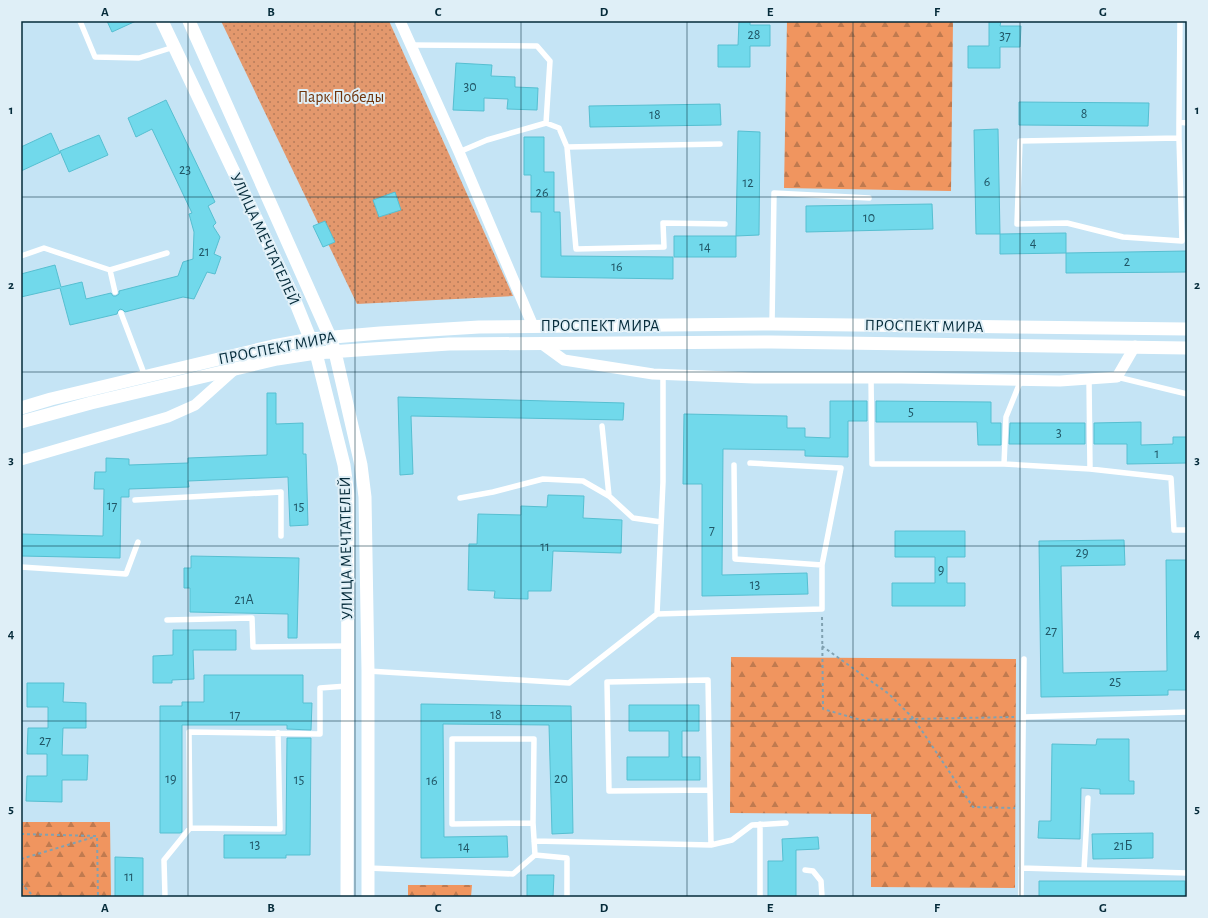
<svg xmlns="http://www.w3.org/2000/svg" width="1208" height="918" font-family="'Alegreya Sans',sans-serif">
<style>
.forest{fill:url(#forest-firs)}
.park{fill:url(#park-dots)}
.building{fill:#71d9eb;stroke:#56bfd1}
.lines{fill:none;stroke-linecap:round;stroke-linejoin:round}
.path{stroke:#80a1b1;stroke-width:2;stroke-dasharray:3 3;stroke-linecap:butt}
.service{stroke:#fff;stroke-width:5.5}
.minor{stroke:#fff;stroke-width:11}
.tertiary{stroke:#fff;stroke-width:13}
.grid{fill:none;stroke:#052b3a;stroke-width:1;stroke-opacity:0.55}
.labels{text-anchor:middle;dominant-baseline:central;stroke-width:4;stroke-linejoin:round;paint-order:stroke}
.number-label{font-size:14px;fill:#205666}
.park-label{font-size:16px;fill:#6e340b;stroke:#dfeff7}
.street-label{font-size:16px;fill:#052b3a;stroke:#dfeff7}
.neatline{fill:none;stroke:#052b3a;stroke-width:1.5}
.grid-label{font-size:13px;text-anchor:middle;font-weight:bold;fill:#052b3a}
</style>
<defs>
<pattern id="forest-firs" width="22" height="20" patternUnits="userSpaceOnUse"><rect width="22" height="20" fill="#f0955f"/><path d="M5 1l3.5 6h-7zM16 11l3.5 6h-7z" fill="#c07a4f"/></pattern>
<pattern id="park-dots" width="8" height="8" patternUnits="userSpaceOnUse"><rect width="8" height="8" fill="#e3986d"/><path d="M2 2h.1M6 6h.1" fill="none" stroke="#b67c5b" stroke-width="1.8" stroke-linecap="round"/></pattern>
</defs>
<rect width="100%" height="100%" fill="#c5e4f5"/>
<!-- forest -->
<path class="forest" d="M787,21H953L951,191L784,188Z
M731,657L1016,659L1015,888L871,887V814L730,813Z
M21,822H110L111,897H21Z
M408,885H472L471,897H408Z"/>
<!-- park -->
<path class="park" d="M221,21H389L513,296L357,304Z"/>
<!-- building -->
<path class="building" d="M107,21H136L112,32Z
M739,21H750V25H770V46H750V67H718V45H738Z
M989,21H1001L1000,26H1021L1020,47H1000V68H968V46H989Z
M456,63L492,65L491,76L515,77V87L538,88L537,110L507,109L508,99L484,98V111L453,110Z
M166,100L215,202L208,206L216,223L213,226L220,237L214,254L221,257L215,274L207,272L194,299L183,297L125,312L123,310L120,309L118,311L117,314L70,325L60,288L21,297V274L55,265L61,287L82,282L86,299L111,293L113,296H116L119,294V291L178,276L183,262L193,259L194,232L189,214L192,213L152,129L136,137L128,118Z
M1019,102L1149,103L1148,126L1019,125Z
M720,104L721,125L590,127L589,106Z
M998,129L1000,234H976L974,130Z
M738,131L760,132L759,235L736,236Z
M51,133L60,153L21,171V147Z
M99,135L108,155L69,172L60,151Z
M524,137H544V172H554V212H560L561,256L673,257V279L541,277V212H531V175H524Z
M395,192L401,210L379,217L373,200Z
M932,204L933,229L806,232V206Z
M325,221L335,242L323,247L313,226Z
M1066,233V253L1000,254V234Z
M674,236H736V257H674Z
M1187,251V272L1066,273V253Z
M267,393H276V424L303,423V454H306L308,525L290,526L288,477L188,481L189,487L129,489V497H121L120,558L21,556V534L103,536L104,489H94L95,472H106V458L129,459V465L188,463V458L267,455Z
M398,397L624,403L623,420L411,416L413,474L400,475Z
M830,401H867V421H848V457L805,456V450L723,449L722,575L807,573L808,594L702,596V484H683L684,414L787,416V428H805V437L830,438Z
M876,401L991,402V423H1001V445H978L977,422H876Z
M1141,422V445L1173,444V437H1187V463L1127,464V444H1094V423Z
M1010,423H1085V444H1009Z
M548,495L584,496L583,518L622,520L621,553L553,551L551,591H528V599L494,598L495,591L468,590L469,544H477L478,514L521,515V506L547,507Z
M895,531H965V557H947V583H965V606H892V583H935V557H895Z
M1124,540L1125,565L1061,566L1063,673L1167,671L1166,560H1187V690H1168V695L1041,697L1039,541Z
M191,556L299,558L297,638H288V614L190,612V588H184V568H191Z
M173,630H236V650H193L194,679L172,680V683H153V656L173,655Z
M204,675H303V703H312L311,730L287,729V725H182V832L180,833H160V706H182V702H204Z
M27,683H64L63,702L86,703V728H63L62,755H88L87,780H62V802L26,801L27,776H47V754H27L28,728H48V707H27Z
M421,704L571,706L573,833L552,834L549,725L443,724L444,837L507,836L508,857L421,858Z
M629,705H699V731H682V757H700V780H627V757H669V731H629Z
M287,738H311L310,855H286V858H224V835H286Z
M1097,739H1129V781H1134V794H1100V789L1081,788L1080,839L1038,838L1039,821H1051L1052,744L1096,745Z
M1153,833V858L1093,859L1092,834Z
M818,837L819,849L796,850V897H768V861H783L782,839Z
M115,857L143,858V897H115Z
M527,875H554L553,897H527Z
M1039,881H1185V897H1039Z"/>
<g class="lines">
<!-- path -->
<path class="path" d="M822,617L823,709L861,720L1014,717
M822,646L889,694L914,719L973,807L1015,808
M21,834L97,836L98,897
M21,859L94,837
M21,883L34,897"/>
<!-- service -->
<path class="service" d="M80,21L95,57L139,58L174,47
M411,45L537,46L550,61L546,123
M1179,122L1180,21
M1179,138L1020,141L1017,224L1067,223L1123,237L1182,241L1179,138V122L1187,123
M567,147L720,144
M459,152L487,140L546,123L559,128L567,147L576,249L664,247L663,223L725,224
M21,256L44,248L110,270L115,292
M110,270L167,253
M121,313L145,376
M772,324L774,193L869,198
M1117,377L1187,394
M871,378L872,464H1004
M1089,379L1090,469
M1021,380L1006,417L1004,464L1090,469L1171,478L1174,530H1187
M602,426L609,496
M734,465L735,559L822,565
M460,498L493,492L543,479L583,481L609,496L633,518L661,522
M135,500L281,492V536
M21,567L126,574L138,542
M657,614L822,609V565L841,468L750,463
M167,620L252,618L253,647L347,646
M368,671L569,683L657,614L663,482V375
M1024,717L1187,712
M710,790L609,791L607,682L708,680L711,845
M533,823L452,824V739H534L533,823L535,855L567,858V897
M190,828L280,829L278,733
M534,841L711,845L732,840L752,825L786,823
M368,868L513,874L535,855
M1021,868L1187,873
M805,870L813,871L821,881L822,897
M1084,870L1088,798
M165,897L164,860L190,828L189,732L320,734V688L347,686
M760,897V824
M1021,897L1024,659"/>
<!-- minor -->
<path class="minor" d="M400,21L459,152L533,326
M542,344L564,360L653,374L754,378H901L1060,381L1117,377L1135,346
M21,460L168,417L195,405L234,370"/>
<!-- tertiary -->
<path class="tertiary" d="M162,21L293,296L316,353L344,465L348,495L347,897
M189,21L330,337L335,352L361,465L365,497L368,671V897
M21,408L51,399L273,346L311,339L380,333L479,327L772,324L1187,329
M21,422L91,403L277,359L316,353L372,349L449,344L771,342L1187,348"/>
</g>
<!-- grid -->
<path class="grid" d="M188,21V897M355,21V897M521,21V897M687,21V897M853,21V897M1020,21V897M21,197H1187M21,372H1187M21,546H1187M21,721H1187"/>
<g class="labels">
<!-- number labels -->
<g class="number-label">
<text x="754" y="35">28</text>
<text x="1005" y="36">37</text>
<text x="470" y="87">30</text>
<text x="1084" y="114">8</text>
<text x="655" y="115">18</text>
<text x="185" y="170">23</text>
<text x="987" y="182">6</text>
<text x="748" y="183">12</text>
<text x="542" y="193">26</text>
<text x="869" y="218">10</text>
<text x="1033" y="243">4</text>
<text x="705" y="247">14</text>
<text x="204" y="252">21</text>
<text x="1127" y="262">2</text>
<text x="617" y="267">16</text>
<text x="911" y="412">5</text>
<text x="1059" y="433">3</text>
<text x="1157" y="454">1</text>
<text x="112" y="506">17</text>
<text x="299" y="507">15</text>
<text x="712" y="530">7</text>
<text x="545" y="547">11</text>
<text x="1082" y="553">29</text>
<text x="941" y="570">9</text>
<text x="755" y="585">13</text>
<text x="244" y="600">21А</text>
<text x="1051" y="631">27</text>
<text x="1115" y="682">25</text>
<text x="235" y="715">17</text>
<text x="496" y="715">18</text>
<text x="45" y="741">27</text>
<text x="171" y="779">19</text>
<text x="561" y="779">20</text>
<text x="299" y="780">15</text>
<text x="432" y="781">16</text>
<text x="255" y="845">13</text>
<text x="1123" y="846">21Б</text>
<text x="464" y="847">14</text>
<text x="129" y="877">11</text>
</g>
<!-- park labels -->
<g class="park-label">
<text x="341" y="97">Парк Победы</text>
</g>
<!-- street labels -->
<g class="street-label">
<text transform="translate(265 239) rotate(65)">УЛИЦА МЕЧТАТЕЛЕЙ</text>
<text x="600" y="326">ПРОСПЕКТ МИРА</text>
<text transform="translate(924 326) rotate(1)">ПРОСПЕКТ МИРА</text>
<text transform="translate(277 348) rotate(-11)">ПРОСПЕКТ МИРА</text>
<text transform="translate(346 548) rotate(-91)">УЛИЦА МЕЧТАТЕЛЕЙ</text>
</g>
</g>
<!-- border -->
<rect width="1208" height="918" fill="none" stroke="#dfeff7" stroke-width="44"/>
<rect x="22" y="22" width="1164" height="874" class="neatline"/>
<g class="grid-label">
<text x="105" y="16">A</text>
<text x="271" y="16">B</text>
<text x="438" y="16">C</text>
<text x="604" y="16">D</text>
<text x="770" y="16">E</text>
<text x="937" y="16">F</text>
<text x="1103" y="16">G</text>
<text x="11" y="114">1</text>
<text x="1197" y="114">1</text>
<text x="11" y="289">2</text>
<text x="1197" y="289">2</text>
<text x="11" y="464">3</text>
<text x="1197" y="464">3</text>
<text x="11" y="638">4</text>
<text x="1197" y="638">4</text>
<text x="11" y="813">5</text>
<text x="1197" y="813">5</text>
<text x="105" y="912">A</text>
<text x="271" y="912">B</text>
<text x="438" y="912">C</text>
<text x="604" y="912">D</text>
<text x="770" y="912">E</text>
<text x="937" y="912">F</text>
<text x="1103" y="912">G</text>
</g>
</svg>
